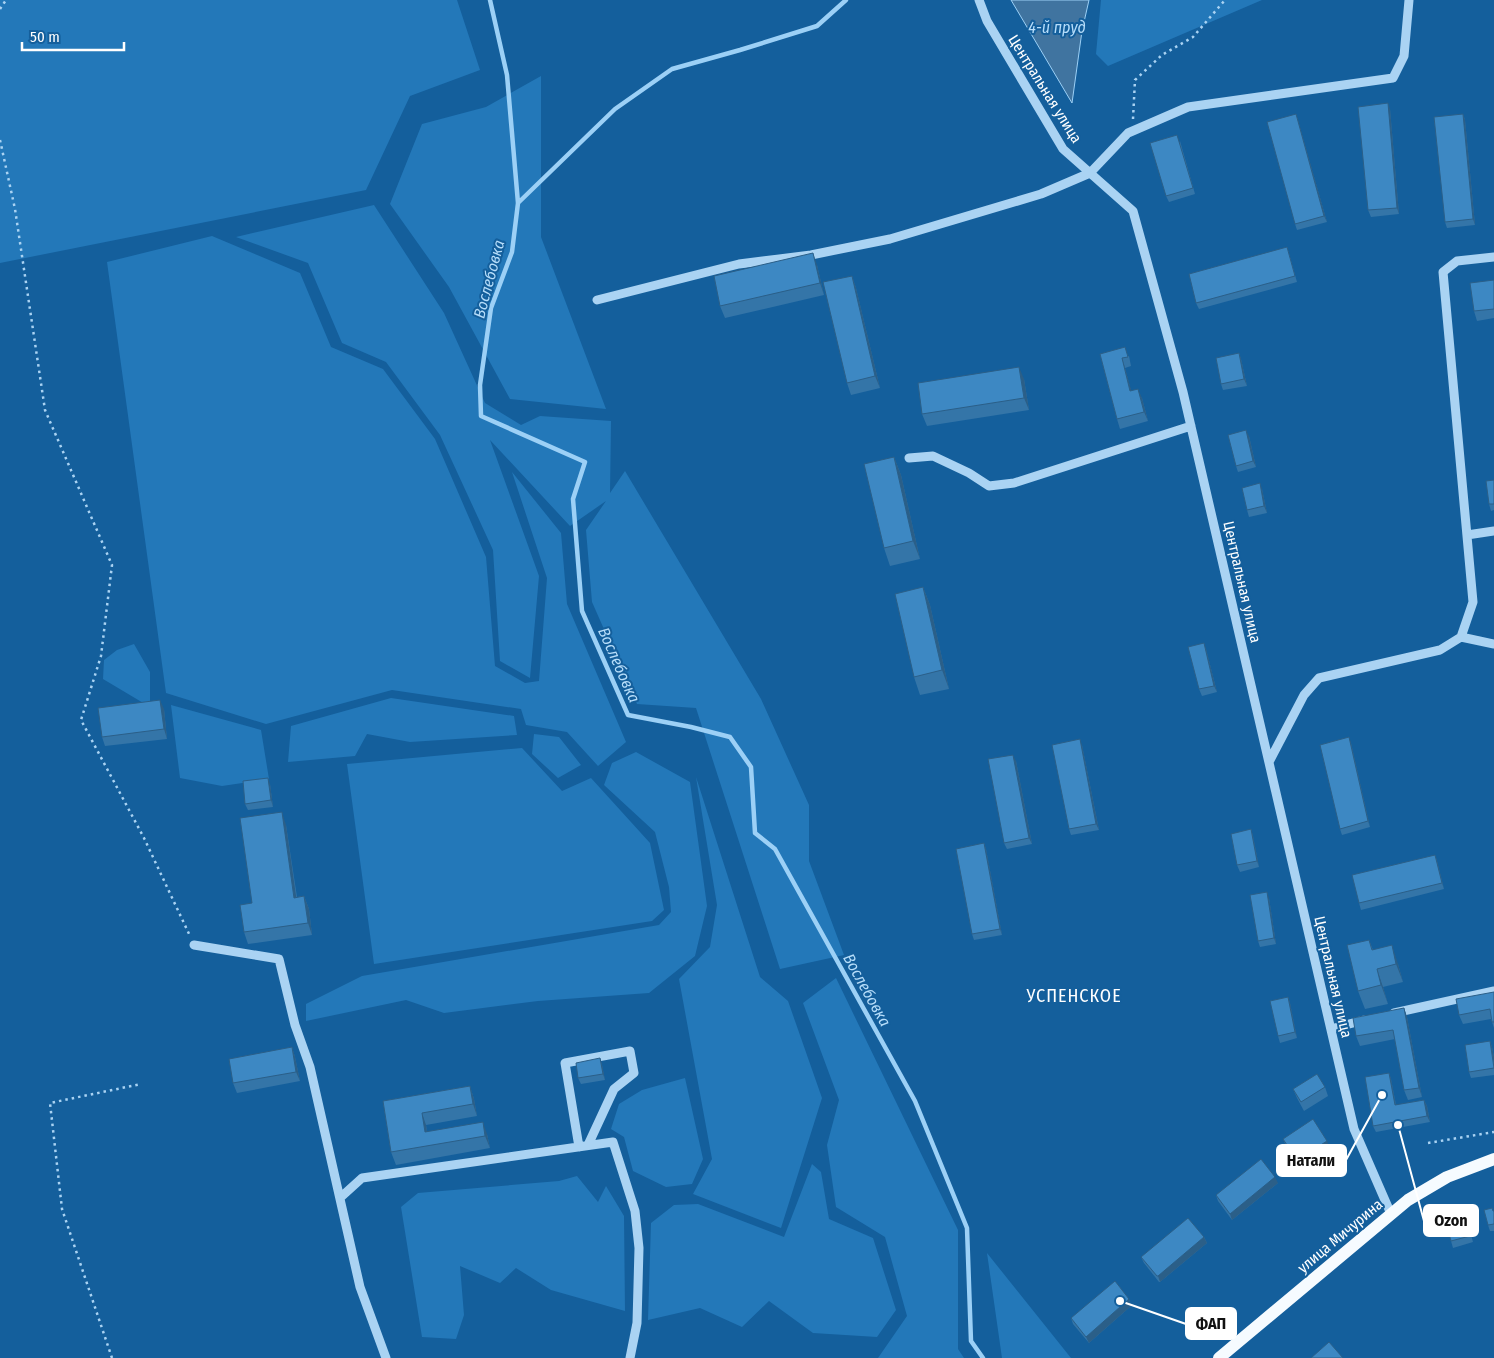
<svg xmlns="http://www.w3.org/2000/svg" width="1494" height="1358" font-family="'Fira Sans Condensed',sans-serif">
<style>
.green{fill:#2378b9}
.water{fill:#4074a0;stroke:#9cd0f6}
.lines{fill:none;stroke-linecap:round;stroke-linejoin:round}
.stream{stroke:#9cd0f6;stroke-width:4.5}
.path{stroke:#aad3f3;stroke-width:2.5;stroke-dasharray:2.5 4;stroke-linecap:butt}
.minor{stroke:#aad3f3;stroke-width:9}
.major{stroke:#f6fbff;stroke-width:12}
.wall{fill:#3475a8}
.shaded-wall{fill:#2b5f88}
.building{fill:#3d88c3;stroke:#2b5f88}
.labels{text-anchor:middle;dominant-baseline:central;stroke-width:4;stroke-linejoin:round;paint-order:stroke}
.street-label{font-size:15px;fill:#fff;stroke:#145f9c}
.water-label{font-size:16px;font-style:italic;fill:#b6ddfa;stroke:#145f9c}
.quarter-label{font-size:18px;letter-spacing:1px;fill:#fff;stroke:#145f9c}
.leader{fill:none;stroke:#fff;stroke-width:2}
.callout-dot{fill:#fff;stroke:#145f9c;stroke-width:2}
.callout{fill:#fff;stroke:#fff;stroke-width:2}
.callout-label{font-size:16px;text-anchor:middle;font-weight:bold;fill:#111}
</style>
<rect width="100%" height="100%" fill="#145f9c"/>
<!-- green -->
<path class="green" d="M0,0H457L480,70L410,96L366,190L0,263Z
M1101,0H1262L1108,66L1096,54Z
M541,76V237L606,409L510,399L449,287L390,204L422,124L486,107Z
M374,205L444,313L485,403L521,425L540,416L611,421L610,493L625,471L761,699L809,805V861L844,955L780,969L696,708L637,704L592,602L586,530L606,501L570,526L490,440L539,576L530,678L500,661L493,550L440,435L386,362L342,343L308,263L236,237Z
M212,236L300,273L331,347L383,369L435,439L486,557L495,666L525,683L539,681L547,578L512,472L561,533L567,604L626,742L598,766L567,732L526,725L521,709L392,690L266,724L166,693L107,262Z
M134,644L150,672V707L103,679L104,660L117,650Z
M391,698L514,716L517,735L410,742L367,734L355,756L288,762L291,726Z
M171,705L261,730L269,779L222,786L180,778Z
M534,734L559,737L581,765L558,778L532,754Z
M522,748L562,791L591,778L650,843L664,910L652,921L374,964L347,764Z
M636,752L690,782L707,906L695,956L649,993L538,1001L444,1013L406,1000L306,1021V1004L362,976L659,925L671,912L669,887L655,832L604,785L612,763Z
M696,777L760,977L788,1001L822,1098L781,1228L693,1194L712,1159L679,979L710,947L717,905Z
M836,978L958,1230V1349L964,1358H878L907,1316L885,1237L836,1207L827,1145L839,1100L803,1003Z
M685,1078L703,1159L692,1184L666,1187L633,1171L624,1137L611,1129L619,1104L642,1090Z
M812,1164L821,1172L829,1219L873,1238L896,1310L877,1337L813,1333L769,1301L742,1327L700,1308L648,1320L651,1223L674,1205L698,1204L784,1237Z
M577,1176L598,1202L606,1186L624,1216L625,1311L551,1290L516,1268L500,1283L460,1266L464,1315L456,1339L422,1337L401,1207L418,1193L559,1181Z
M987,1253L1071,1358H1002Z"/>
<!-- water -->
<path class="water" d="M1011,0H1089L1082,31L1072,103Z"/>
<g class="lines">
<!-- stream -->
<path class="stream" d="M490,0L507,75L518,203L512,252L491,308L480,385L481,416L585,462L573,499L582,611L628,715L691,727L730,737L751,767L755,833L775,849L915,1101L967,1228L971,1341L983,1358
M518,203L615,109L672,69L740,50L817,26L846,0"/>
<!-- path -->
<path class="path" d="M0,9L6,0
M1133,119L1135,80L1162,55L1193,37L1225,0
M0,140L15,209L45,410L112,565L101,656L81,720L144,838L190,936
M1428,1143L1494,1132
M112,1358L62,1209L50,1103L141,1084"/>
<!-- minor -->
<path class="minor" d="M979,0L987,21L1063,149L1133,211L1183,392L1354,1129L1391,1214
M597,300L739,264L811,255L890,239L1041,194L1090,173L1128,133L1188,107L1393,78L1404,56L1409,0
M909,458L933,456L969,473L989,486L1014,483L1191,426
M1467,535L1494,531
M1461,637L1494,644
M1269,762L1304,695L1319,678L1440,650L1461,637L1473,602L1443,272L1457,261L1494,257
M194,945L279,959L295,1025L310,1067L360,1287L386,1358
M1394,1013L1494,991
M1331,1029L1364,1020
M579,1147L565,1063L630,1051L634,1073L614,1089L588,1145
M341,1197L362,1178L613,1142L635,1211L639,1248L637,1323L630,1358"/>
<!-- major -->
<path class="major" d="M1219,1358L1408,1200L1447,1177L1494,1159"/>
</g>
<!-- wall -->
<path class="wall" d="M1390,109L1399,214L1371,217L1368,210Z
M1296,114L1327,222L1297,230L1295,224Z
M1463,114L1465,120L1475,225L1447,228L1445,222Z
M1180,141L1195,194L1169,202L1166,196Z
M1287,247L1297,282L1199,309L1196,303Z
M817,265L824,295L725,318L720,306Z
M852,276L856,288L880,388L851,395L847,383Z
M1494,280V318L1477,321L1474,311Z
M1239,353L1241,359L1247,386L1223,390L1221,384Z
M1100,354L1129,356L1131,366L1125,368L1131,391L1142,398L1148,421L1120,429L1117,419Z
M1024,379L1029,410L927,426L922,414Z
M1249,436L1256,467L1238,472L1236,466Z
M894,457L901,475L920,559L890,566L884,548Z
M1494,480V510L1491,511L1489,504Z
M1262,489L1267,513L1249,517L1247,510Z
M923,587L930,605L949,689L920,695L914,677Z
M1206,649L1217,692L1202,696L1199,689Z
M164,709L167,739L105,746L102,737Z
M1351,743L1370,827L1342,835L1340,829Z
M1082,745L1099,830L1071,835L1069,829Z
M1016,761L1032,844L1007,849L1004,843Z
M270,784L273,807L248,810L245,804Z
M286,825L297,897L304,896L309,909L312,935L248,944L244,932L252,903Z
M1251,829L1253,836L1259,867L1240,872L1237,865Z
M984,843L986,849L1002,935L974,940L972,934Z
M1435,855L1437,861L1444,889L1361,910L1359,903Z
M1269,898L1276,944L1260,947L1258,941Z
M1369,940L1373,950L1398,964L1403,982L1383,987L1388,1004L1365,1009L1358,991Z
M1494,992V1028L1491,1019L1463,1024L1459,1015Z
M1288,997L1290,1003L1297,1038L1280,1043L1278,1036Z
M1404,1008L1407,1017L1422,1097L1408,1100L1404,1090L1395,1039L1360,1046L1356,1036Z
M1490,1041L1492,1047L1494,1057V1075L1471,1078L1469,1072Z
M292,1047L295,1057L300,1081L237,1093L233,1083Z
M600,1058L602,1065L605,1080L581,1084L578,1078Z
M1389,1073L1391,1079L1396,1105L1424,1100L1427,1106L1430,1122L1376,1132L1373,1126Z
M470,1086L474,1099L477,1116L426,1125L427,1131L487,1134L490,1148L396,1165L391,1152L383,1101Z
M1325,1087L1328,1096L1304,1111L1297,1098L1293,1089Z
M1283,1139L1331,1151L1301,1170L1287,1148Z
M1278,1183L1232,1220L1218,1201L1216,1195Z
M1493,1211H1494V1231H1490L1488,1225Z
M1468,1224L1473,1242L1453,1248L1451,1241Z
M1204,1237L1207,1243L1160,1282H1159L1144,1263L1141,1257Z
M1129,1299L1131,1306L1089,1343L1073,1324L1071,1318Z"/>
<!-- shaded-wall -->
<path class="shaded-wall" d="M1388,103L1390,109L1399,214L1397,208Z
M1296,114L1298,120L1327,222L1324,216Z
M1463,114L1465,120L1475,225L1473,219Z
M813,253L817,265L824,295L820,283Z
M852,276L856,288L880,388L875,376Z
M1239,353L1241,359L1247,386L1244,379Z
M1122,358L1125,368L1134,400L1130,391Z
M1019,367L1024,379L1029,410L1024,398Z
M1138,389L1142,398L1148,421L1144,412Z
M1246,430L1249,436L1256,467L1253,461Z
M894,457L901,475L920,559L913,541Z
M1260,483L1262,489L1267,513L1264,506Z
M923,587L930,605L949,689L942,670Z
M1204,643L1206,649L1217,692L1214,686Z
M160,700L164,709L167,739L164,729Z
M1349,737L1351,743L1370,827L1368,821Z
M1080,739L1082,745L1099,830L1096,824Z
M1013,755L1016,761L1032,844L1029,838Z
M268,778L270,784L273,807L271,800Z
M282,812L286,825L298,910L294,898Z
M1251,829L1253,836L1259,867L1257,861Z
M984,843L986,849L1002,935L1000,929Z
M1435,855L1437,861L1444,889L1442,883Z
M1267,892L1269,898L1276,944L1274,938Z
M304,896L309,909L312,935L308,923Z
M1392,945L1398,964L1403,982L1396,964Z
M1377,969L1383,987L1388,1004L1381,985Z
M1288,997L1290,1003L1297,1038L1295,1032Z
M1404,1008L1407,1017L1422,1097L1419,1088Z
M1490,1041L1492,1047L1494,1057V1065Z
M292,1047L295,1057L300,1081L296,1072Z
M600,1058L602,1065L605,1080L603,1074Z
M1389,1073L1391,1079L1397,1112L1395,1105Z
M470,1086L474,1099L477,1116L473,1104Z
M1424,1100L1427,1106L1430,1122L1427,1116Z
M422,1113L426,1125L429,1144L425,1132Z
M483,1122L487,1134L490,1148L485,1136Z
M1327,1141L1331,1151L1301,1170L1297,1160Z
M1275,1177L1278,1183L1232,1220L1230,1214Z
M1204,1237L1207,1243L1160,1282L1158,1276Z
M1129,1299L1131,1306L1089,1343L1086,1337Z"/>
<!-- building -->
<path class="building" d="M1388,103L1397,208L1368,210L1358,107Z
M1296,114L1324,216L1295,224L1267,122Z
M1463,114L1473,219L1445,222L1434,117Z
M1177,135L1193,188L1166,196L1150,143Z
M1287,247L1295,276L1196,303L1189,274Z
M813,253L820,283L720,306L714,276Z
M852,276L875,376L847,383L823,282Z
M1494,280V309L1474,311L1470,283Z
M1125,347L1128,357L1122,358L1130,391L1138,389L1144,412L1117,419L1100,354Z
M1239,353L1244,379L1221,384L1216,358Z
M1019,367L1024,398L922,414L918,383Z
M1246,430L1253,461L1236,466L1228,435Z
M894,457L913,541L884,548L864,464Z
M1494,480V504H1489L1486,481Z
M1260,483L1264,506L1247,510L1242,488Z
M923,587L942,670L914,677L895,594Z
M1204,643L1214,686L1199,689L1188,647Z
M160,700L164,729L102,737L98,708Z
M1349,737L1368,821L1340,829L1320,745Z
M1080,739L1096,824L1069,829L1052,745Z
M1013,755L1029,838L1004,843L988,759Z
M268,778L271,800L245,804L243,781Z
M282,812L294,898L304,896L308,923L244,932L240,905L252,903L240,818Z
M1251,829L1257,861L1237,865L1231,834Z
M984,843L1000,929L972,934L956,849Z
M1435,855L1442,883L1359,903L1352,875Z
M1267,892L1274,938L1258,941L1250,895Z
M1369,940L1372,950L1392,945L1396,964L1377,969L1381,985L1358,991L1347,945Z
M1494,992V1022H1492L1490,1009L1459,1015L1456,999Z
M1288,997L1295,1032L1278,1036L1270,1001Z
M1404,1008L1419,1088L1404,1090L1393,1030L1356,1036L1353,1018Z
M1490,1041L1494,1068L1469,1072L1465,1045Z
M292,1047L296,1072L233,1083L229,1059Z
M600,1058L603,1074L578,1078L576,1063Z
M1389,1073L1395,1105L1424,1100L1427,1116L1373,1126L1365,1077Z
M1317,1074L1325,1087L1301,1102L1293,1089Z
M470,1086L473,1104L422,1113L425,1132L483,1122L485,1136L391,1152L383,1101Z
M1313,1119L1327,1141L1297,1160L1283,1139Z
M1261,1159L1275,1177L1230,1214L1216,1195Z
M1492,1208L1493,1211H1494V1224L1488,1225L1484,1210Z
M1188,1218L1204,1237L1158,1276H1157L1141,1257Z
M1465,1218L1470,1236L1451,1241L1446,1223Z
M1115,1281L1129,1299L1086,1337L1071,1318Z
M1329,1342L1343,1358H1311Z"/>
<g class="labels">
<!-- street labels -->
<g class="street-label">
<text transform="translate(1045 89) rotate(58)">Центральная улица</text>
<text transform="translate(1242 582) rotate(77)">Центральная улица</text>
<text transform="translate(1333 977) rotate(77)">Центральная улица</text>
<text transform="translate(1340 1236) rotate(-40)">улица Мичурина</text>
</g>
<!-- water labels -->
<g class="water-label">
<text x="1057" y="27">4-й пруд</text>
<text transform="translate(489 279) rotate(-75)">Вослебовка</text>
<text transform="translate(619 665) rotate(66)">Вослебовка</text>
<text transform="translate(867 990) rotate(61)">Вослебовка</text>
</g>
<!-- quarter labels -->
<g class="quarter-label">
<text x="1074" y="996">УСПЕНСКОЕ</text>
</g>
</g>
<!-- callouts -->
<path class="leader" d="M1382 1095L1346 1160M1398 1125L1424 1221M1120 1301L1186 1324"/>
<g class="callout-dot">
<circle cx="1382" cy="1095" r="5"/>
<circle cx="1398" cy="1125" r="5"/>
<circle cx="1120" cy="1301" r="5"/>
</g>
<g class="callout">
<rect x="1277" y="1145" width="69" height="31" rx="5"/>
<rect x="1424" y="1205" width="54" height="31" rx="5"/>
<rect x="1186" y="1308" width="50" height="31" rx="5"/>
</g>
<g class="callout-label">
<text x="1311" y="1166">Натали</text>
<text x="1451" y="1226">Ozon</text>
<text x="1211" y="1329">ФАП</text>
</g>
<!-- scale -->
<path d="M22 42v8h102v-8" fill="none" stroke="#ffffff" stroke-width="2.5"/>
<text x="30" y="42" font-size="15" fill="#ffffff" stroke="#145f9c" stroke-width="4" paint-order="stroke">50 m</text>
</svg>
